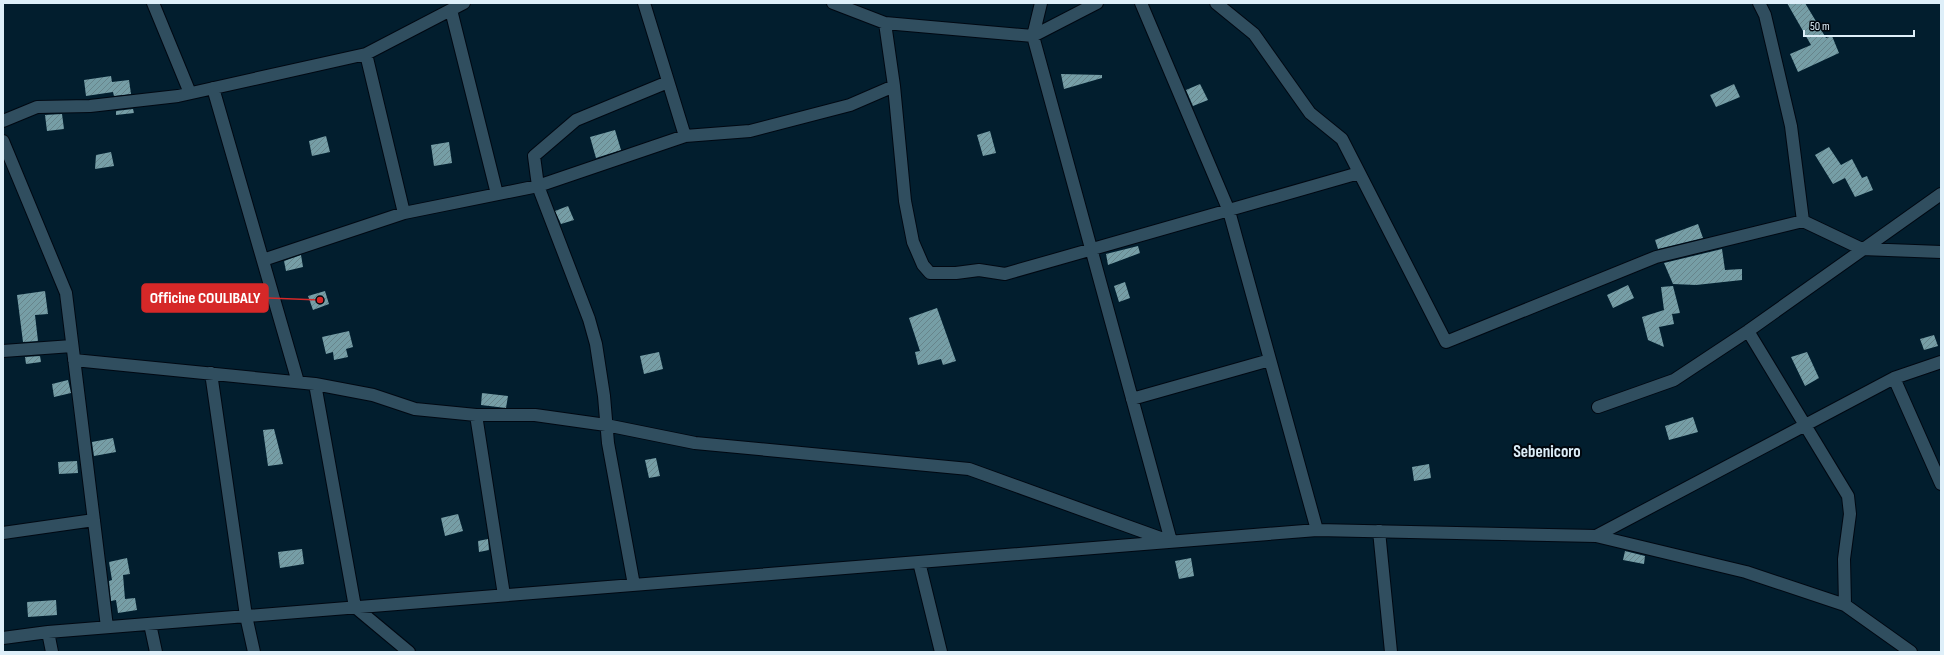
<svg xmlns="http://www.w3.org/2000/svg" width="1944" height="655" font-family="'Sofia Sans Condensed',sans-serif">
<style>
.building{fill:url(#building-hatch)}
.lines{fill:none;stroke-linecap:round;stroke-linejoin:round}
.street-casing{stroke:#000812;stroke-width:14}
.street{stroke:#304e5f;stroke-width:12}
.labels{text-anchor:middle;dominant-baseline:central;stroke-width:4;stroke-linejoin:round;paint-order:stroke}
.quarter-label{font-size:17px;font-weight:bold;fill:#deeff9;stroke:#01070e}
.leader{fill:none;stroke:#d62828;stroke-width:1.5}
.callout-dot{fill:#d62828;stroke:#01070e;stroke-width:1.5}
.callout{fill:#d62828;stroke:#d62828;stroke-width:1.5}
.callout-label{font-size:16px;text-anchor:middle;font-weight:bold;fill:#fff}
</style>
<defs>
<pattern id="building-hatch" width="6" height="6" patternUnits="userSpaceOnUse"><rect width="6" height="6" fill="#769ea6"/><path d="M-1 1l2-2M0 6l6-6M5 7l2-2" fill="none" stroke="#67848b"/></pattern>
</defs>
<rect width="100%" height="100%" fill="#021e2e"/>
<!-- building -->
<path class="building" d="M1787,3H1805L1826,38L1832,36L1839,53L1798,72L1790,54L1811,45Z
M1061,74L1102,75V78L1064,89Z
M111,76L112,82L129,80L131,94L114,96L113,92L86,96L84,80Z
M1200,84L1208,100L1193,106L1186,90Z
M1734,84L1740,97L1716,107L1710,95Z
M133,109L134,113L116,115V111Z
M62,114L64,129L47,131L45,115Z
M615,130L621,150L596,158L590,137Z
M990,131L996,153L983,156L977,135Z
M326,136L330,152L312,156L309,141Z
M449,142L452,163L434,166L431,145Z
M1829,147L1841,165L1852,159L1862,178L1867,176L1873,190L1855,197L1845,178L1833,184L1815,155Z
M111,152L114,166L95,169L96,155Z
M568,206L574,220L561,224L555,211Z
M1698,224L1703,238L1658,249L1655,240Z
M1138,246L1140,253L1108,265L1106,254Z
M1722,249L1725,270L1742,269V280L1696,285L1673,284L1664,263Z
M301,255L303,267L286,271L284,261Z
M1125,282L1130,298L1119,302L1114,286Z
M1628,285L1634,298L1613,308L1607,295Z
M1673,286L1680,313L1672,314L1674,324L1659,327L1664,347L1648,340L1642,317L1664,310L1661,287Z
M45,291L48,314L35,315L38,341L23,342L17,295Z
M325,291L329,304L313,310L308,296Z
M937,308L956,361L943,365L941,359L918,365L915,352L920,351L909,318Z
M349,331L353,347L346,349L348,357L334,360L333,352L326,354L322,337Z
M1934,335L1938,346L1924,350L1920,339Z
M659,352L663,369L644,374L640,356Z
M1807,352L1819,378L1805,386L1791,357Z
M40,356L41,362L26,364L25,357Z
M68,380L71,393L54,397L52,384Z
M482,393L508,396L506,408L481,405Z
M1693,417L1698,432L1669,440L1665,426Z
M274,429L283,464L268,466L263,430Z
M113,438L116,452L94,456L92,442Z
M656,458L660,476L649,478L645,460Z
M77,461L78,473L59,474L58,462Z
M1429,464L1431,478L1414,481L1412,467Z
M458,514L463,531L445,536L441,518Z
M488,539L489,550L479,552L478,541Z
M302,549L304,564L280,568L278,552Z
M1625,551L1645,556L1644,564L1623,560Z
M127,558L130,574L123,575L125,599L135,598L137,610L118,613L116,600L111,601L109,581L112,580L109,562Z
M1191,558L1194,576L1179,579L1175,561Z
M56,600L57,615L28,617L27,602Z"/>
<g class="lines">
<!-- street casing -->
<g class="street-casing">
<path id="street" d="M153,3L190,93
M644,3L685,136
M833,3L885,23L1033,36L1097,3
M1041,3L1033,36L1171,541
M1141,3L1229,211L1317,530
M1216,3L1254,34L1310,113L1342,139L1446,342L1656,257L1803,221
M1759,3L1765,15L1791,126L1803,221L1862,249L1941,252
M451,10L497,194
M885,23L894,86L905,201L913,242L923,265L930,273H956L979,270L1005,274L1359,173
M366,54L404,213
M213,88L298,382
M3,121L37,107L90,106L178,96L366,54L464,3
M3,141L66,293L107,627
M263,260L404,213L538,186L685,136L750,131L850,105L894,86
M1748,331L1848,496L1850,514L1844,559L1845,605
M3,351L72,346
M74,360L315,384L373,395L415,409L476,415H535L606,425L695,443L969,469L1166,540
M211,373L246,616L254,652
M1894,378L1941,484
M315,384L355,607L409,652
M1132,399L1270,360
M1598,407L1674,380L1748,331L1941,194
M476,415L504,595
M1379,531L1391,652
M3,533L94,520
M1596,536L1894,378L1941,362
M919,562L941,652
M634,585L608,443L604,396L596,344L589,319L538,186L534,156L576,120L668,82
M150,624L156,652
M48,632L52,652
M3,638L48,632L1317,530L1596,536L1746,572L1845,605L1911,652"/>
</g>
<!-- street -->
<use href="#street" class="street"/>
</g>
<g class="labels">
<!-- quarter labels -->
<g class="quarter-label">
<text x="1547" y="452">Sebenicoro</text>
</g>
</g>
<!-- callouts -->
<path class="leader" d="M320 300L268 298"/>
<circle class="callout-dot" cx="320" cy="300" r="4"/>
<rect class="callout" x="142" y="284" width="126" height="28" rx="4"/>
<g class="callout-label">
<text x="205" y="303">Officine COULIBALY</text>
</g>
<!-- border -->
<rect width="1944" height="655" fill="none" stroke="#deeff9" stroke-width="8"/>
<!-- scale -->
<path d="M1804 30v6h110v-6" fill="none" stroke="#deeff9" stroke-width="2"/>
<text x="1810" y="30" font-size="12" fill="#deeff9" stroke="#01070e" stroke-width="3" paint-order="stroke">50 m</text>
</svg>
